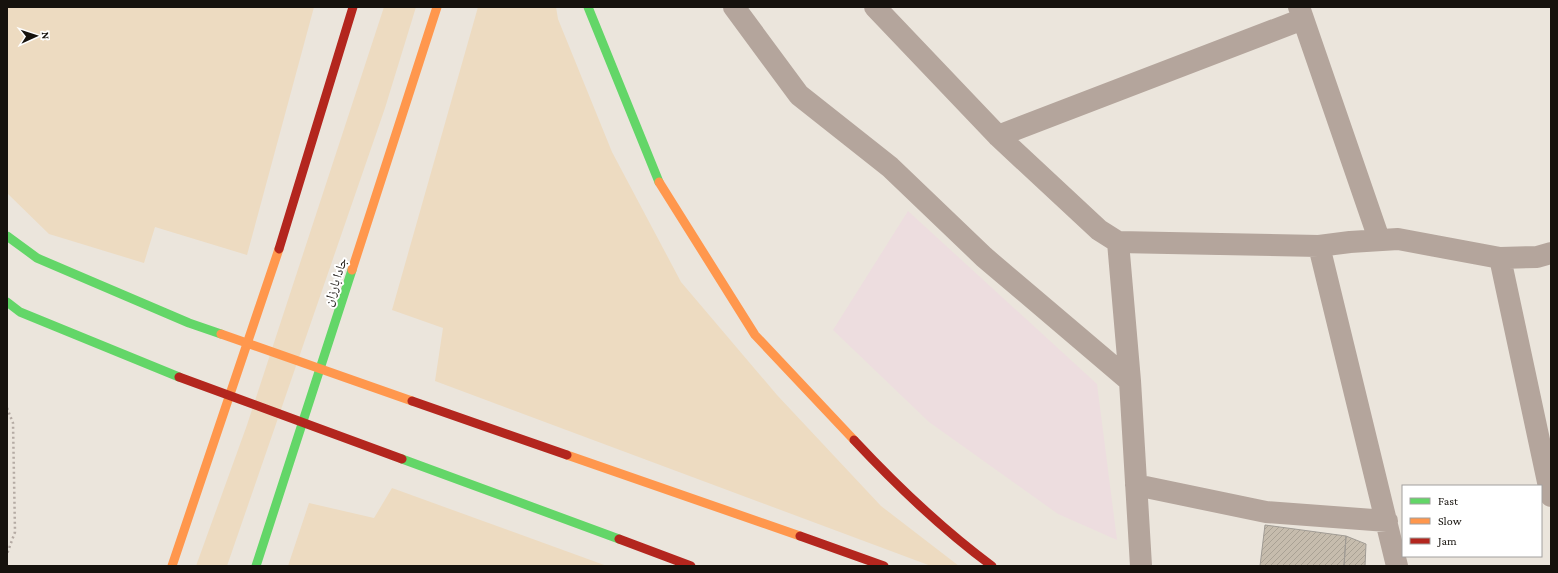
<svg xmlns="http://www.w3.org/2000/svg" width="1558" height="573" font-family="'Crimson Pro','Noto Naskh Arabic',serif">
<style>
.education{fill:#eddddf}
.green{fill:#eddbc1}
.building{fill:url(#building-hatch);stroke:#a09b94}
.lines{fill:none;stroke-linecap:round;stroke-linejoin:round}
.path{stroke:#b4aaa3;stroke-width:2.5;stroke-dasharray:2 3;stroke-linecap:butt}
.street{stroke:#b4a59c;stroke-width:22}
.fast{stroke:#63d668;stroke-width:9}
.slow{stroke:#ff974d;stroke-width:9}
.jam{stroke:#b3261e;stroke-width:9}
.labels{text-anchor:middle;dominant-baseline:central;stroke-width:4;stroke-linejoin:round;paint-order:stroke}
.street-label{font-size:13px;fill:#16120d;stroke:#fff}
</style>
<defs>
<pattern id="building-hatch" width="6" height="6" patternUnits="userSpaceOnUse"><rect width="6" height="6" fill="#c6bcad"/><path d="M-1 1l2-2M0 6l6-6M5 7l2-2" fill="none" stroke="#a9a194"/></pattern>
</defs>
<rect width="100%" height="100%" fill="#ebe5dc"/>
<!-- education -->
<path class="education" d="M908,211L1097,384L1117,540L1058,514L929,422L833,330Z"/>
<!-- green -->
<path class="green" d="M7,7H314L247,255L155,227L144,263L49,234L7,193Z
M384,7H416L385,108L227,566H196L247,425Z
M478,7H556L558,19L612,152L681,282L777,395L881,506L959,566H931L435,381L443,328L392,310Z
M392,488L607,566H288L309,503L374,518Z"/>
<!-- building -->
<path class="building" d="M1265,525L1346,536L1344,566H1260Z
M1346,536L1366,544L1365,566H1344Z"/>
<g class="lines">
<!-- path -->
<path class="path" d="M7,408L13,423L15,532L7,554"/>
<!-- street -->
<path class="street" d="M734,7L799,95L890,167L984,257L1130,381
M875,7L998,136L1099,230L1118,242L1319,246L1350,242L1398,239L1500,258L1551,496
M1299,7L1379,239
M998,136L1303,19
M1118,242L1130,381L1141,566
M1319,246L1397,566
M1500,258L1537,257L1551,253
M1136,485L1266,512L1387,521"/>
<!-- fast -->
<path class="fast" d="M588,7L659,182
M7,236L37,258L189,323L221,334
M7,302L20,312L179,377
M402,459L619,539
M256,566L352,270"/>
<!-- slow -->
<path class="slow" d="M659,182L755,335L854,440
M352,270L437,7
M221,334L412,401
M567,455L800,536
M172,566L279,249"/>
<!-- jam -->
<path class="jam" d="M279,249L353,7
M179,377L402,459
M412,401L567,455
M854,440C897,486 942,529 992,566
M800,536L884,566
M619,539L691,566"/>
</g>
<g class="labels">
<!-- street labels -->
<g class="street-label">
<text transform="translate(335 282) rotate(-72)">جادا بارزان</text>
</g>
</g>
<!-- border -->
<rect width="1558" height="573" fill="none" stroke="#16120d" stroke-width="16"/>
<!-- legend -->
<rect x="1402" y="485" width="140" height="72" fill="#ffffff" stroke="#a2a09e"/>
<rect x="1410" y="498" width="20" height="6" fill="#63d668" stroke="#a2a09e"/>
<text x="1438" y="505" font-size="12" fill="#16120d">Fast</text>
<rect x="1410" y="518" width="20" height="6" fill="#ff974d" stroke="#a2a09e"/>
<text x="1438" y="525" font-size="12" fill="#16120d">Slow</text>
<rect x="1410" y="538" width="20" height="6" fill="#b3261e" stroke="#a2a09e"/>
<text x="1438" y="545" font-size="12" fill="#16120d">Jam</text>
<!-- north arrow -->
<g transform="translate(36 36) rotate(87)" stroke="#ffffff" stroke-width="3" paint-order="stroke">
<path d="M0-3L7 15L0 10L-7 15Z" fill="#16120d"/>
<text y="-6" font-size="11" font-weight="bold" text-anchor="middle" fill="#16120d">N</text>
</g>
</svg>
